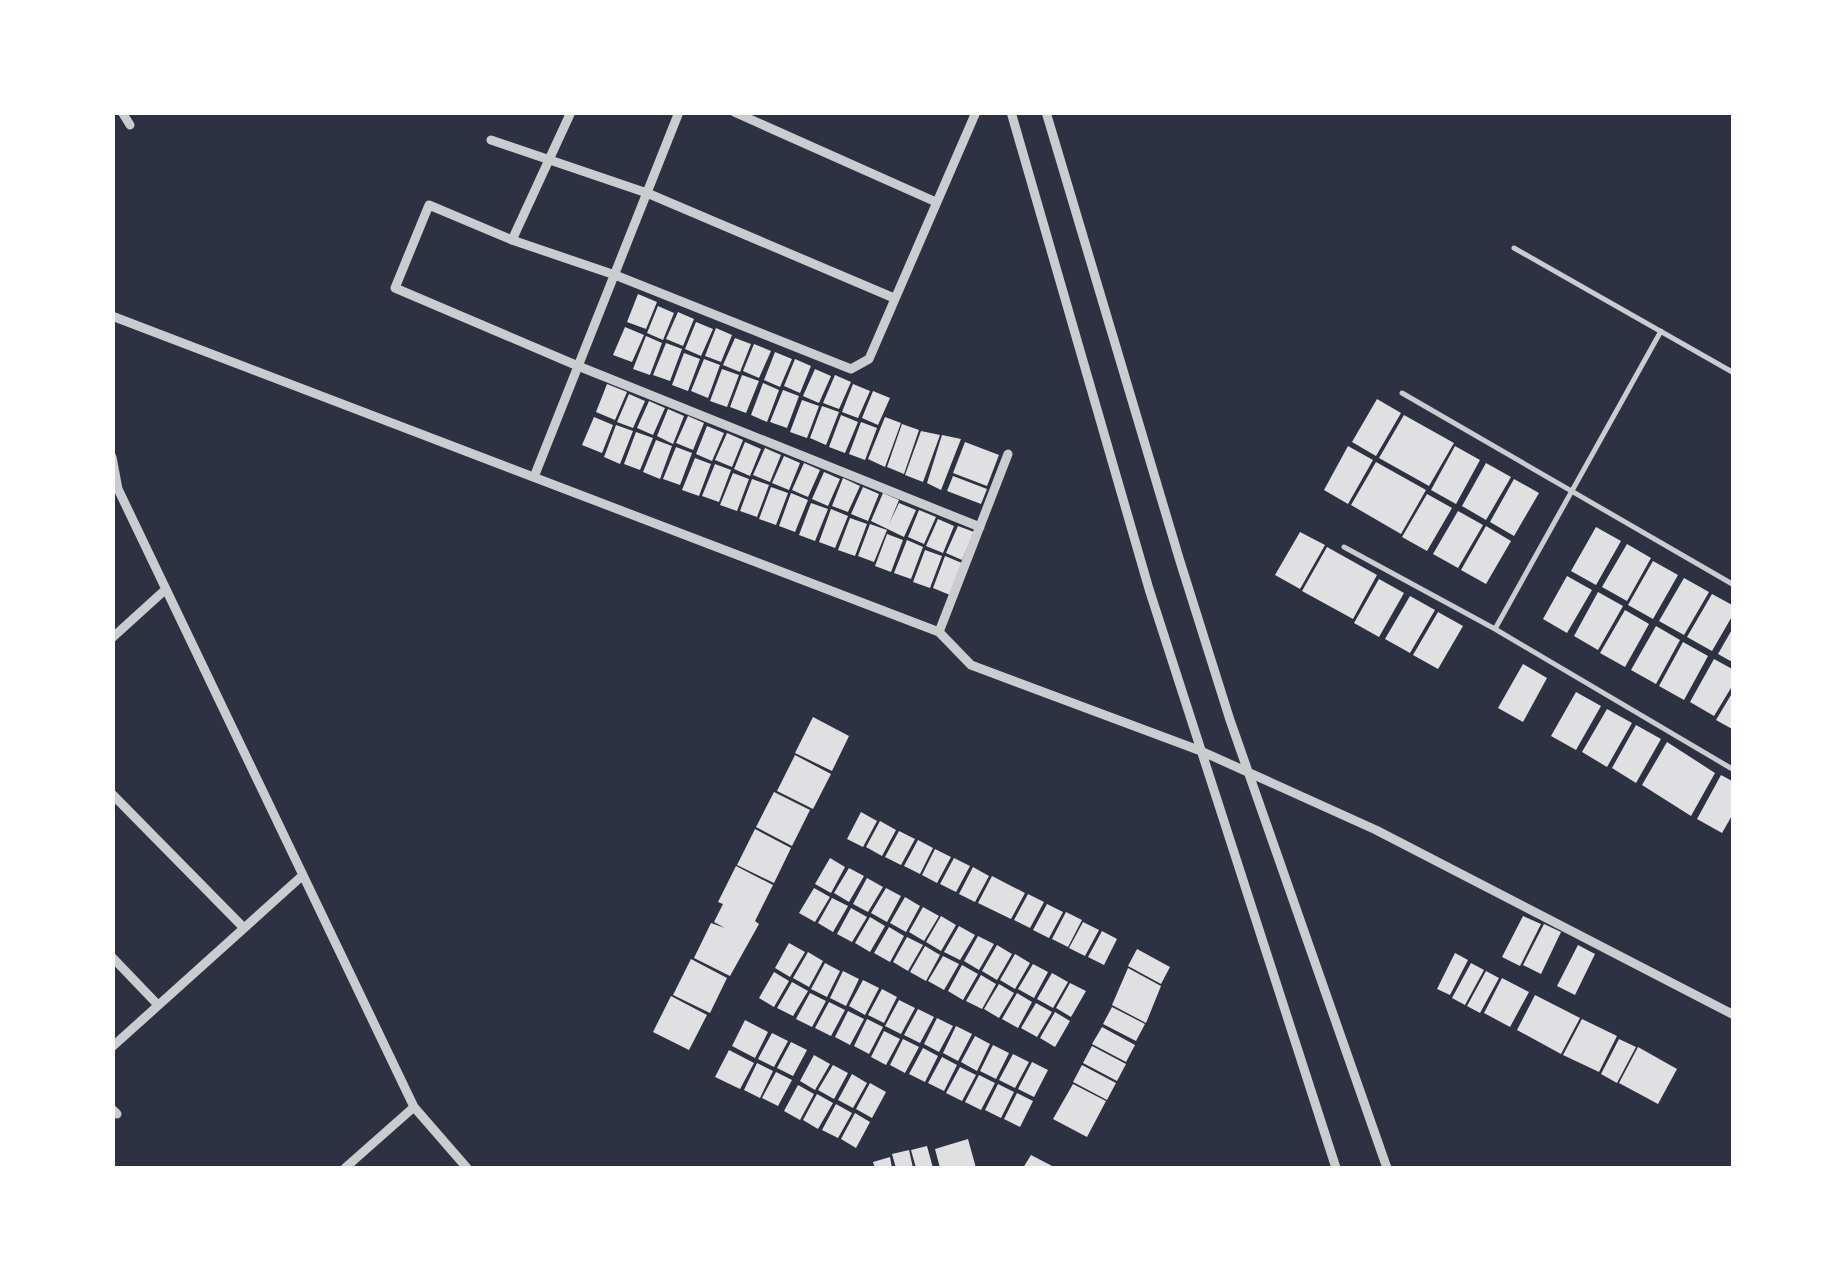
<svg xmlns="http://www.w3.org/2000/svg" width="1846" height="1281" font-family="Arial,sans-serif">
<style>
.building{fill:#e0e0e3}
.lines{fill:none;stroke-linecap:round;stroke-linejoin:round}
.service{stroke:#caccd0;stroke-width:5}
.minor{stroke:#caccd0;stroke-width:9}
</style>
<rect width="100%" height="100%" fill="#2d3142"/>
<!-- building -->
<path class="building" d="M638,294L657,302L646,329L627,322Z
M658,306L674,313L663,340L647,333Z
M678,312L694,319L683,346L666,339Z
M696,322L713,329L701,356L685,349Z
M625,327L644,335L632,362L613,355Z
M716,328L732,335L721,362L705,356Z
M646,336L662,343L650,375L633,369Z
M735,338L751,344L740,372L723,365Z
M666,343L682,349L670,381L653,375Z
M754,344L771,351L759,378L743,371Z
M775,352L792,359L780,387L764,380Z
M684,353L700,359L688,391L672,385Z
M704,359L720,365L708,398L691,391Z
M795,359L811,366L800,393L784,386Z
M722,369L739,375L727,407L710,401Z
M815,369L831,376L819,403L803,396Z
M742,375L759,381L746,413L730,407Z
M835,375L851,382L839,409L823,403Z
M763,383L779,390L767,422L751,415Z
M607,384L627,392L615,420L596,412Z
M853,384L870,391L858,418L842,412Z
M783,390L799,396L787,428L770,422Z
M873,391L890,398L878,425L862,418Z
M629,394L645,401L633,428L617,422Z
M1377,399L1401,413L1376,456L1352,442Z
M802,400L819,406L807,438L790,432Z
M649,401L665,408L653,435L637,428Z
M822,406L839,412L826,445L810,438Z
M668,409L684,416L673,444L657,436Z
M841,415L858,422L845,453L829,447Z
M1404,415L1454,443L1429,486L1379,458Z
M688,416L704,423L693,450L676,443Z
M594,417L613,425L602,453L582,445Z
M885,417L901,423L885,467L868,459Z
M861,422L877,428L865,460L849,454Z
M902,424L919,430L904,474L887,467Z
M616,425L633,431L620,464L604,457Z
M707,426L724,433L712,461L696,454Z
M921,431L940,435L923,482L905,475Z
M636,432L653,438L640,470L624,464Z
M727,433L743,440L732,467L715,460Z
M942,435L961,439L941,490L927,483Z
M656,440L672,446L660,479L643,472Z
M745,442L761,449L750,476L734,469Z
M965,442L999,455L987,486L953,473Z
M1348,446L1373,460L1348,504L1324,490Z
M1455,446L1480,460L1456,504L1431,490Z
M676,447L692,453L680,485L663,479Z
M765,448L781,455L770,482L753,475Z
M784,456L800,463L789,490L772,483Z
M695,458L711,464L699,496L682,490Z
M1376,462L1426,490L1401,534L1351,505Z
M804,463L820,470L808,497L792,490Z
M1486,463L1511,477L1486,520L1462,506Z
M715,464L731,470L719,502L702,496Z
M824,472L840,479L828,506L812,499Z
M733,473L749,479L737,511L720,505Z
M953,476L987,489L981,504L947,491Z
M843,478L860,486L848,512L832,506Z
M752,479L769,485L757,517L740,511Z
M1514,479L1539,493L1514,536L1490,522Z
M771,487L788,493L776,525L759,519Z
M863,487L879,494L868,521L851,514Z
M791,493L808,500L795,532L779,526Z
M883,493L899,500L889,524L899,503L916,510L904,537L871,521Z
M1427,494L1452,508L1427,551L1402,537Z
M811,503L828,509L815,541L799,535Z
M831,509L848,516L835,548L819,542Z
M919,510L936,517L924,544L908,537Z
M1458,511L1483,525L1458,568L1433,554Z
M850,518L867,524L855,556L838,550Z
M938,519L954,526L943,553L926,546Z
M870,524L887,530L874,562L858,556Z
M958,526L974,532L962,560L946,553Z
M1486,526L1511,541L1486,584L1461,570Z
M1596,527L1621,541L1596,585L1571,571Z
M1300,532L1325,545L1300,589L1275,575Z
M887,534L903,540L891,572L875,566Z
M907,540L923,547L911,579L894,573Z
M1627,544L1651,558L1627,601L1602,587Z
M1327,547L1377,575L1353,619L1302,591Z
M925,550L942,556L930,588L913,582Z
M945,556L962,563L950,595L933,588Z
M1653,561L1678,575L1653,619L1628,605Z
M1567,576L1592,590L1567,633L1543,619Z
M1684,578L1709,592L1684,635L1659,621Z
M1379,579L1404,593L1379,637L1354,623Z
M1598,592L1623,606L1598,650L1574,636Z
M1712,594L1734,606V613L1712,651L1687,637Z
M1410,596L1435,610L1410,653L1385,639Z
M1625,610L1649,624L1625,667L1600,653Z
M1438,612L1463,626L1438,669L1413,655Z
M1656,626L1680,640L1656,684L1631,670Z
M1734,626V663L1718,654Z
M1683,642L1708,656L1684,700L1659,686Z
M1714,659L1734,670V683L1714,716L1690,702Z
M1523,664L1547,678L1523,722L1498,708Z
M1734,690V730L1716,720Z
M1576,692L1601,706L1576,750L1551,736Z
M1607,709L1632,723L1607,767L1582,752Z
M813,717L849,736L832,771L795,753Z
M1636,725L1661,739L1636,783L1612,768Z
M1667,742L1715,773L1691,816L1642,785Z
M795,755L831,774L813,809L777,791Z
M1721,775L1734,782V812L1722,833L1697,819Z
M774,792L810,810L792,846L756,827Z
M861,812L877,821L863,847L847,839Z
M880,821L896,830L882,856L866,847Z
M755,829L791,848L774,883L737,865Z
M899,831L915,839L901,865L885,857Z
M918,840L933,848L920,874L904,866Z
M935,849L951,857L937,883L922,875Z
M830,858L845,867L831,893L815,884Z
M954,858L970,866L956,892L940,884Z
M736,866L773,885L755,921L759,924L730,976L694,958L711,923L725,928L714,922L723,904L718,902Z
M973,867L989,876L975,902L959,894Z
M849,868L864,876L849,902L834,893Z
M992,876L1025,893L1011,919L978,903Z
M867,878L883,887L868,912L853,904Z
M814,888L830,897L815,922L799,913Z
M886,888L901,896L887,922L871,913Z
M1028,894L1044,902L1030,928L1014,920Z
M905,897L920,906L906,932L890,923Z
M832,898L848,906L833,932L818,923Z
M1047,904L1063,912L1049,938L1033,930Z
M923,907L939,916L924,941L909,932Z
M851,908L867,917L852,942L837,934Z
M1066,912L1082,920L1068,947L1052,939Z
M941,916L956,925L941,951L926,942Z
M1523,916L1541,924L1520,966L1502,957Z
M870,917L885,926L870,952L855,943Z
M1083,922L1099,930L1085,956L1069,948Z
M1544,924L1561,932L1541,974L1523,965Z
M959,926L975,935L960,960L944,952Z
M889,927L904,936L890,962L874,953Z
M1102,931L1117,939L1104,965L1088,957Z
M978,936L994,944L979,970L964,961Z
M907,937L923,945L908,971L893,962Z
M789,943L805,952L790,977L775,968Z
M997,945L1012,954L997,980L982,971Z
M1578,945L1595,954L1575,995L1557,986Z
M925,946L940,955L926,981L910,972Z
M1137,949L1170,967L1161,984L1128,966Z
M808,952L823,961L809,987L793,978Z
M1455,953L1468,960L1450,995L1437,989Z
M1015,954L1030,963L1015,989L1000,980Z
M943,956L959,964L944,990L928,981Z
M691,959L727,978L710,1013L673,995Z
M825,963L840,971L827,997L811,989Z
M1471,963L1484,970L1465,1005L1452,998Z
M1033,964L1048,972L1034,998L1018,989Z
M962,965L978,974L963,1000L948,991Z
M1128,968L1161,986L1146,1023L1112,1005Z
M843,971L859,979L846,1006L830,998Z
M1486,971L1499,978L1480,1013L1467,1006Z
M774,972L789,981L774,1007L759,998Z
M1052,973L1068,982L1053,1008L1037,999Z
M981,975L996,984L982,1009L966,1001Z
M1502,978L1529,992L1510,1027L1484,1013Z
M863,980L879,988L865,1015L849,1006Z
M792,982L808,991L793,1016L777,1008Z
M1070,983L1086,991L1071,1017L1056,1008Z
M999,984L1014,993L999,1018L984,1009Z
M882,989L897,997L884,1023L868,1015Z
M810,993L826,1001L812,1027L796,1019Z
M1017,993L1032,1002L1018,1028L1002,1019Z
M1535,995L1580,1018L1561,1054L1517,1030Z
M671,996L707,1015L689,1050L653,1032Z
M899,1000L915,1008L901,1034L885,1026Z
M829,1002L845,1010L831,1036L815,1028Z
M1036,1003L1052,1012L1037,1037L1021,1028Z
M1112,1007L1145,1024L1136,1041L1103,1024Z
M918,1009L934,1017L920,1043L904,1035Z
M848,1011L864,1019L850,1045L835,1037Z
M1055,1012L1070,1021L1055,1047L1040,1038Z
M937,1018L953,1026L939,1052L924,1044Z
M867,1019L883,1027L869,1054L854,1046Z
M1582,1019L1617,1036L1599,1072L1563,1055Z
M745,1020L768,1032L755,1058L732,1046Z
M956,1026L972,1034L958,1061L943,1053Z
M1102,1027L1135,1045L1126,1062L1092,1044Z
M884,1031L900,1039L886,1065L871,1057Z
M772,1033L788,1041L774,1067L758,1059Z
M975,1036L990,1044L977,1071L961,1062Z
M903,1039L919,1047L905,1073L890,1065Z
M1619,1039L1636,1047L1617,1083L1601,1074Z
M791,1042L807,1050L793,1076L777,1068Z
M993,1045L1009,1053L996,1079L980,1071Z
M1092,1046L1126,1064L1117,1081L1083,1063Z
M1638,1047L1677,1069L1658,1104L1619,1083Z
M923,1048L938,1056L925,1082L909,1074Z
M729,1050L754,1063L740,1089L715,1077Z
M1013,1054L1029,1062L1015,1088L999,1080Z
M814,1055L830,1064L815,1090L800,1081Z
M942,1057L957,1065L944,1091L928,1083Z
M1032,1062L1048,1070L1034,1097L1018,1089Z
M757,1063L773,1071L760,1098L744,1090Z
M833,1065L848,1073L834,1099L818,1090Z
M1082,1065L1116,1083L1107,1100L1073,1082Z
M960,1067L976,1075L962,1101L946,1093Z
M776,1072L792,1080L778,1106L762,1098Z
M852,1074L867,1083L853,1108L838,1100Z
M979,1075L995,1083L981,1110L965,1102Z
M870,1083L886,1092L872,1118L856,1109Z
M998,1084L1014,1092L1001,1118L985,1110Z
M1073,1084L1106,1101L1087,1137L1053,1119Z
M798,1085L814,1094L800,1120L784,1111Z
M1017,1093L1033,1101L1020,1127L1004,1119Z
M817,1094L833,1103L818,1129L803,1120Z
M836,1104L852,1113L838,1138L822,1130Z
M855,1113L870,1122L856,1148L841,1139Z
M968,1139L976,1168H940L935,1149Z
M927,1146L933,1168H916L911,1150Z
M909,1150L913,1168H896L892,1154Z
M1031,1155L1056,1168H1023Z
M890,1157L892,1168H875L873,1162Z"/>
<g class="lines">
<!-- service -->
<path class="service" d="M1514,248L1734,373
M1402,393L1734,585
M1344,547L1495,629L1734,770
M1495,629L1661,331"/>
<!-- minor -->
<path class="minor" d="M122,112L130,125
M571,112L512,240L429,205L395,288L578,366L980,527
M734,112L936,202
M1011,112L1149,589L1336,1168
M1046,112L1179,558L1230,720L1387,1168
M491,140L647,193L894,298
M512,240L615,275L851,369L869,359L976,112
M112,316L939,632L971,665L1201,751L1376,830L1734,1015
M112,457L118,489L414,1107L467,1168
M534,477L679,112
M939,632L1008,454
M112,638L166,589
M112,794L244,928
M112,957L158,1005
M112,1047L303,875
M112,1109L117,1114
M345,1168L414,1107"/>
</g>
<!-- border -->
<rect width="1846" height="1281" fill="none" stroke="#ffffff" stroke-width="230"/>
</svg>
